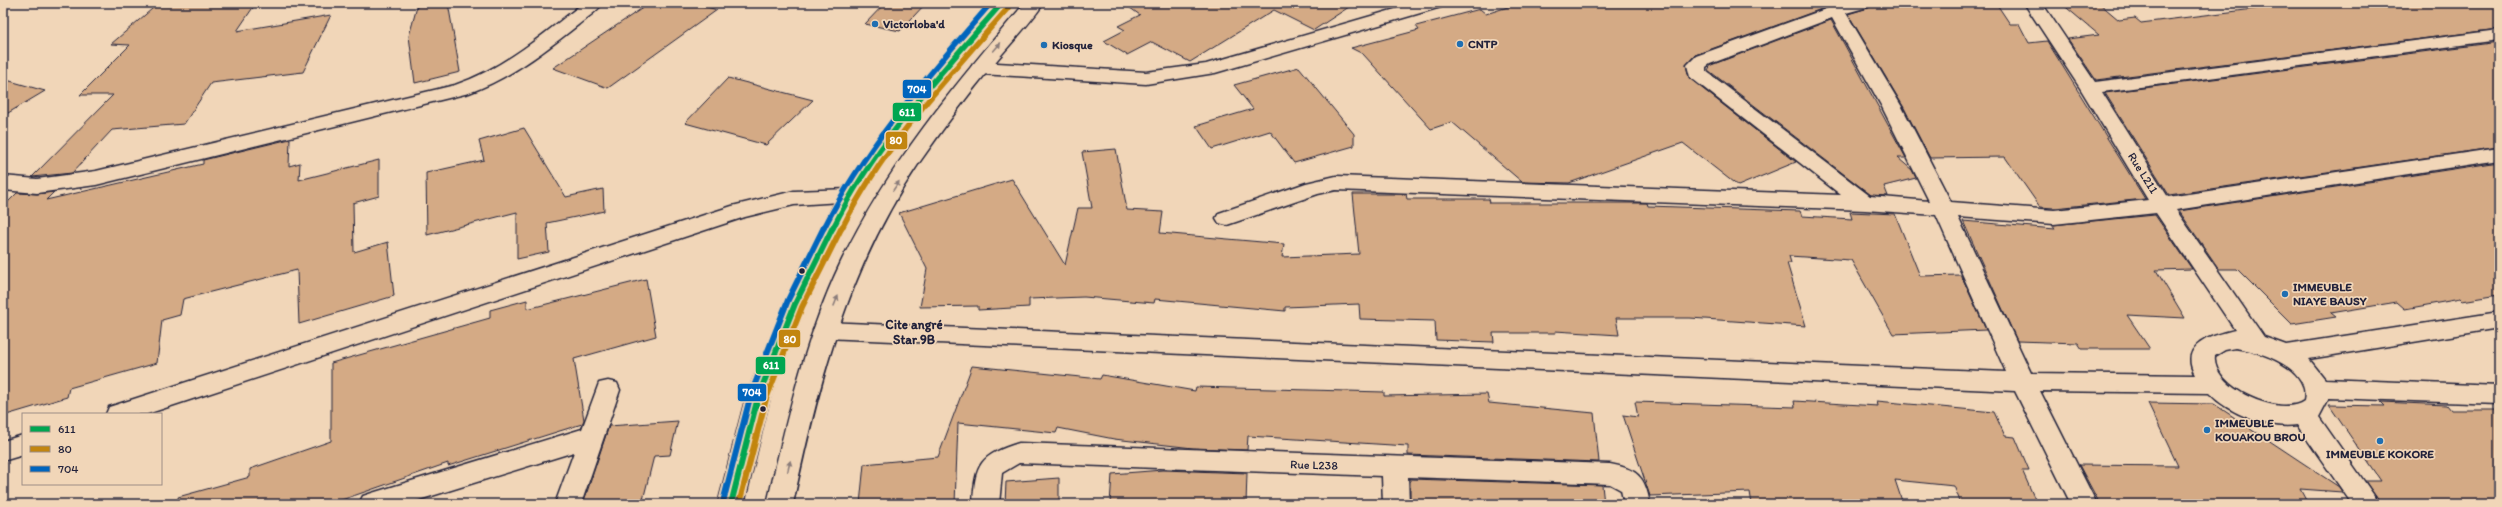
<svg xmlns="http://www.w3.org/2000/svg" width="2502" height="507" font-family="Itim,sans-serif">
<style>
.building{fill:#d4aa85;stroke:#22223b}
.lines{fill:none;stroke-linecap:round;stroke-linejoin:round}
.minor-casing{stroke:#22223b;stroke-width:3}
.secondary-casing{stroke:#22223b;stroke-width:3}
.minor{fill:#f1d6b8;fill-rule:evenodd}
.secondary{fill:#f1d6b8;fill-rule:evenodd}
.bus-1-far1-casing{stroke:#f1d6b8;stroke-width:8}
.bus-1-casing{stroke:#f1d6b8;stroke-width:10}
.bus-2-far1-casing{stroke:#f1d6b8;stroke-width:8}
.bus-2-casing{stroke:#f1d6b8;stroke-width:10}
.bus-3-far1-casing{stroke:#f1d6b8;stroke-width:8}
.bus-3-casing{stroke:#f1d6b8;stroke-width:10}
.bus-1-far1{stroke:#00a651;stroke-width:5.5}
.bus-1{stroke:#00a651;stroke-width:6}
.bus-2-far1{stroke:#c2850f;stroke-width:5.5}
.bus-2{stroke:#c2850f;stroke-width:6}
.bus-3-far1{stroke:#0065bd;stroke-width:5.5}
.bus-3{stroke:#0065bd;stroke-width:6}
.oneway{fill:#8a7c7a}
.poi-dot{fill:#1f6fb2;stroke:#f1d6b8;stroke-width:1.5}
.bus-dot{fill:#22223b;stroke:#f1d6b8;stroke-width:1.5}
.labels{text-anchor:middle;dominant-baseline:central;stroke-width:3.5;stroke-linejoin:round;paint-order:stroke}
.poi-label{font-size:12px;font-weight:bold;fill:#22223b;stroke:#f1d6b8;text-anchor:start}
.street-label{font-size:12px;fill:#22223b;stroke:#f1d6b8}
.neighbourhood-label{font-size:13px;font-weight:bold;fill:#22223b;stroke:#f1d6b8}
.line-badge{stroke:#f1d6b8;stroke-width:1.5}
.badge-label{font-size:11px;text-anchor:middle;font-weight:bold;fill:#fff}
</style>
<rect width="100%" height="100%" fill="#f1d6b8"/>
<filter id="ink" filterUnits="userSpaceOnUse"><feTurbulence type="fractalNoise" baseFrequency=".025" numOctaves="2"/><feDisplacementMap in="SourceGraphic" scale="8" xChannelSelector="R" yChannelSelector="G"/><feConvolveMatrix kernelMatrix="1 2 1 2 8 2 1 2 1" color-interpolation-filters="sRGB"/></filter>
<g filter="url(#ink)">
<!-- building -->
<path class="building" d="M159,3H256L237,31L331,15L303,72L211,83L184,124L112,130L72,173L32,177L113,95H80L130,45L111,44Z
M418,3H448L460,72L415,83L409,36Z
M650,3H694L717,10L608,88L553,68Z
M885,3H926L900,31L865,24Z
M1123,3H1355L1314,30L1274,10L1190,62L1152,42L1127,55L1104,41L1125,30L1118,26L1140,15Z
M1520,3H1838L1695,55L1686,65L1689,78L1796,162L1738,186L1683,143L1569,183L1522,182L1452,122L1431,129L1363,54L1351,48L1419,30L1416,26L1480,9L1486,14Z
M1872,3H1996L2010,24H2019L2029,43L2047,41L2145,199L2054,208L2040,207L2005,157L1930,158L1903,106L1848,14L1868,8Z
M2061,3H2099L2119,20L2135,18L2141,23L2302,3H2499V29L2096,80L2068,39L2099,35Z
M1831,20L1906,158H1898L1912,170L1916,178L1884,186L1888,196L1871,195L1708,70L1711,65Z
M2499,42V147L2169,195L2105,93Z
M1299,67L1354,134V146L1294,163L1270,131L1212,149L1196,126L1253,109L1234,85Z
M728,78L813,100L766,145L685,123Z
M3,79L45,91L3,116Z
M524,128L566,197L603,189L604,211L547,223L549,252L517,259V212L427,235L426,173L484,160L479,141Z
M290,139L289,166L300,163L299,180L379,160V196L353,203L354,252L388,242L394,296L299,324L297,270L183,299L180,315L162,320L157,363L69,388L67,397L3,416V207L17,193L37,194L54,192L46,200L203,164V160Z
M1116,149L1127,210L1163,212L1160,233L1284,244L1282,257L1359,254L1353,194H1406L1407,199H1489L1490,203H1647L1648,206L1800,211L1802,216L1852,219L1850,212L1895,214L1920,276L1961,275L1986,330L1893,334L1851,260L1789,256L1791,263H1787L1806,326L1690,318H1616L1619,335L1555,331L1556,333H1493L1494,342L1436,340L1435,321L1360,319L1359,304L1285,307V311L1155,299L1154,303L1084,297L1029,299V307L978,310V306L920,307L927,269L899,213L1012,179L1065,265L1078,208H1092L1082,152Z
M2499,162V295L2462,301L2460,299L2405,309L2397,302L2331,313L2336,317L2292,324L2237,269H2219L2179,211Z
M2155,215L2192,269L2156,270L2185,318L2127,315L2150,349H2082L2078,343L2017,341L1963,221L2055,229L2052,225Z
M646,279L656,336L574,359L584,420L582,424L448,466V463L330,504H179L178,497L250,477V469L331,441V363L490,318V310L527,300V309Z
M972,366L1100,379L1102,375L1195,391L1196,387L1384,392V396L1487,394L1489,403L1594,413L1599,462L1408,455V446L1248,436L1247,450L1193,448L1114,439L1058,428L1056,433L958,423L955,504H860L864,464L938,457Z
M1794,401L1878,406L1877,401L1994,412L2005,436L2015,437L2029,470H2022L2037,504H1961L1954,486L1895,480L1903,504H1752L1750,492L1650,496L1623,415L1638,417L1635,402L1795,407Z
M2381,402L2447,405L2451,410H2499V504H2381L2365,481H2381L2329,405L2385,406Z
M2148,403L2214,404L2339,487L2342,492L2300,489L2308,504H2100L2079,465L2178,466Z
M678,421L670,455L654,456L642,504H583L609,426Z
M1163,470L1247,473L1246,504H1110L1112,474Z
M1059,478V504H1005L1006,482Z
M1410,479L1602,485L1604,504H1410Z"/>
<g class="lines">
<!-- minor casing -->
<g class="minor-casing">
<path id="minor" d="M583,3H603C597,12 586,18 578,25C545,51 509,79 469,93L96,185L37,193L3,190V176L37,179L96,171L455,85C503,69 544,34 583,3Z
M1416,3H1444L1441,7L1215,73L1146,84L980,74L973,72L971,68L973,64L980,62L1146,72L1206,64Z
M1842,3H1871L1868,7L1846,13L1902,107L1951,202L2054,210L2148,200L2080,88L2024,3H2042L2095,82L2499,30V40L2102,92L2168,197L2499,148V160L2176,210L2264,337L2286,345L2499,312V328L2309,359L2325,379L2499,386V404L2329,398L2319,417L2380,504H2352L2297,425C2268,429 2229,414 2209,393L2040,391L2097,504H2071L2015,391L825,338L817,336L813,330L817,324L825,322L2006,372L1936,215L1865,210L1336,190L1318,194L1227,225L1219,223L1216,218L1219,213L1306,183L1336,176L1841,195L1690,77L1687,65L1696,56ZM1832,18L1882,107L1929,201L1870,196L1706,71V67L1710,64ZM2156,213L2235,330C2213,335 2178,344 2195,375L2031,373L1958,217L2054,224ZM2235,348C2260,351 2311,367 2304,401C2281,418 2211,388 2215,356L2225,350Z
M849,189L856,191L860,196L856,201L794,205L745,217L147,414H106L109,407L732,206L794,191Z
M608,381L617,383L620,390L581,504H555L574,452L406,504H359L363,496L372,493L582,429L599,383Z
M23,435V455L3,461V441Z
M1019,443L1610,464C1637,469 1645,476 1650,504H1624L1621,490L1610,484L1408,477L1409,504H1383L1382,476L1019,463L1002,473L999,504H973C975,464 980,455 1019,443Z"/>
</g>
<!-- secondary casing -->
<g class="secondary-casing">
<path id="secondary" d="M992,3H1011L909,122L859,197L806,304L770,397L744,504H718L746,397L784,304L838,196L895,114Z
M1025,3H1044C1029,25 1009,45 992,66C966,97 942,130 919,163C848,268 819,381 793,504H767C786,423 804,340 840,264C886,167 956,83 1025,3Z"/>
</g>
<!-- minor -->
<use href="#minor" class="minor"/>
<!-- secondary -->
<use href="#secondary" class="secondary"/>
<!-- bus-1-far1 casing -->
<g class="bus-1-far1-casing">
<path id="bus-1-far1" d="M833,228C875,143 940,74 1002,3"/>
</g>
<!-- bus-1 casing -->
<g class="bus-1-casing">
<path id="bus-1" d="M731,504L758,397L795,304L833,227"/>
</g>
<!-- bus-2-far1 casing -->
<g class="bus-2-far1-casing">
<path id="bus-2-far1" d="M842,228C884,145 947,78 1008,8"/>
</g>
<!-- bus-2 casing -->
<g class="bus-2-casing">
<path id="bus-2" d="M739,504L766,399L802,307L842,227"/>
</g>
<!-- bus-3-far1 casing -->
<g class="bus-3-far1-casing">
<path id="bus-3-far1" d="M824,228C867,143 929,75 991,3"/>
</g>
<!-- bus-3 casing -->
<g class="bus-3-casing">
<path id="bus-3" d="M723,502L751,394L788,300L824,227"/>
</g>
<!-- bus-1-far1 -->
<use href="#bus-1-far1" class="bus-1-far1"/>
<!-- bus-1 -->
<use href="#bus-1" class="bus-1"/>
<!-- bus-2-far1 -->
<use href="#bus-2-far1" class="bus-2-far1"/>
<!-- bus-2 -->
<use href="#bus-2" class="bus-2"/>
<!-- bus-3-far1 -->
<use href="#bus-3-far1" class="bus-3-far1"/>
<!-- bus-3 -->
<use href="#bus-3" class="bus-3"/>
</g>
<!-- one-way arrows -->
<defs><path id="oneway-solid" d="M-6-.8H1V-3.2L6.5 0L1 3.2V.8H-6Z"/></defs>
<g class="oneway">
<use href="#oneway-solid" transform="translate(997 47) rotate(-49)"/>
<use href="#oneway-solid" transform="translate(896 186) rotate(-56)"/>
<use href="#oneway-solid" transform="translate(836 301) rotate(-68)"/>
<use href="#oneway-solid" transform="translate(789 466) rotate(-77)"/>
</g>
</g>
<!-- markers -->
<g class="poi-dot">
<circle cx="875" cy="24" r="4"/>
<circle cx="1460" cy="44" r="4"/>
<circle cx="1044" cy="45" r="4"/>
<circle cx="2285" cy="294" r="4"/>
<circle cx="2207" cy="430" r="4"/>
<circle cx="2380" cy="441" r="4"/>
</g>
<g class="bus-dot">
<circle cx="802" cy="271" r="3.5"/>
<circle cx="763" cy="409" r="3.5"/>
</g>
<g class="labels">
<!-- poi labels -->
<g class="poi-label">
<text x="883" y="24">Victorloba'd</text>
<text x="1468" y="44">CNTP</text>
<text x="1052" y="45">Kiosque</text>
<text x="2293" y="287">IMMEUBLE<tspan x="2293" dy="14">NIAYE BAUSY</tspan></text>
<text x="2215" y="423">IMMEUBLE<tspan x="2215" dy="14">KOUAKOU BROU</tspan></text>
<text x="2380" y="454" text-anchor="middle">IMMEUBLE KOKORE</text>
</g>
<!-- street labels -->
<g class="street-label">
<text transform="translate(2143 173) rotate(58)">Rue L211</text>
<text transform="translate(1314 465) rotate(2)">Rue L238</text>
</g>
<!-- neighbourhood labels -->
<g class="neighbourhood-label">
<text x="914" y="324">Cite angré<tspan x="914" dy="15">Star 9B</tspan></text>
</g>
</g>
<g class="line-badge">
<rect x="902" y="79" width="30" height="20" rx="4" fill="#0065bd"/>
<rect x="892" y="102" width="30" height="20" rx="4" fill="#00a651"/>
<rect x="885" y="131" width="23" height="19" rx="4" fill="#c2850f"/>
<rect x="778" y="329" width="23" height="19" rx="4" fill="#c2850f"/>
<rect x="755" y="356" width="31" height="19" rx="4" fill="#00a651"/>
<rect x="737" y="383" width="30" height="19" rx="4" fill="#0065bd"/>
</g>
<g class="badge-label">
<text x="917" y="93">704</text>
<text x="907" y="116">611</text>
<text x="896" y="144">80</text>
<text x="790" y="343">80</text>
<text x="771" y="369">611</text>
<text x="752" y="396">704</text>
</g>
<!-- margin -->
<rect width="2502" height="507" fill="none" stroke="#f1d6b8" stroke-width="16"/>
<rect x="8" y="8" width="2486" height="491" fill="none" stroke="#22223b" stroke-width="1.5" filter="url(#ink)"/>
<!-- legend -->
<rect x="22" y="413" width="140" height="72" fill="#f1d6b8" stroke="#9e8e86"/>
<rect x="30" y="426" width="20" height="6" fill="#00a651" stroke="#9e8e86"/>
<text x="58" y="433" font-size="12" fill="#22223b">611</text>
<rect x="30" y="446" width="20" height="6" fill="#c2850f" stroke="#9e8e86"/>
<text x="58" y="453" font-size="12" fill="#22223b">80</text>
<rect x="30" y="466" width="20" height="6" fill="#0065bd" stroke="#9e8e86"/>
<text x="58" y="473" font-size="12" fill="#22223b">704</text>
</svg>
